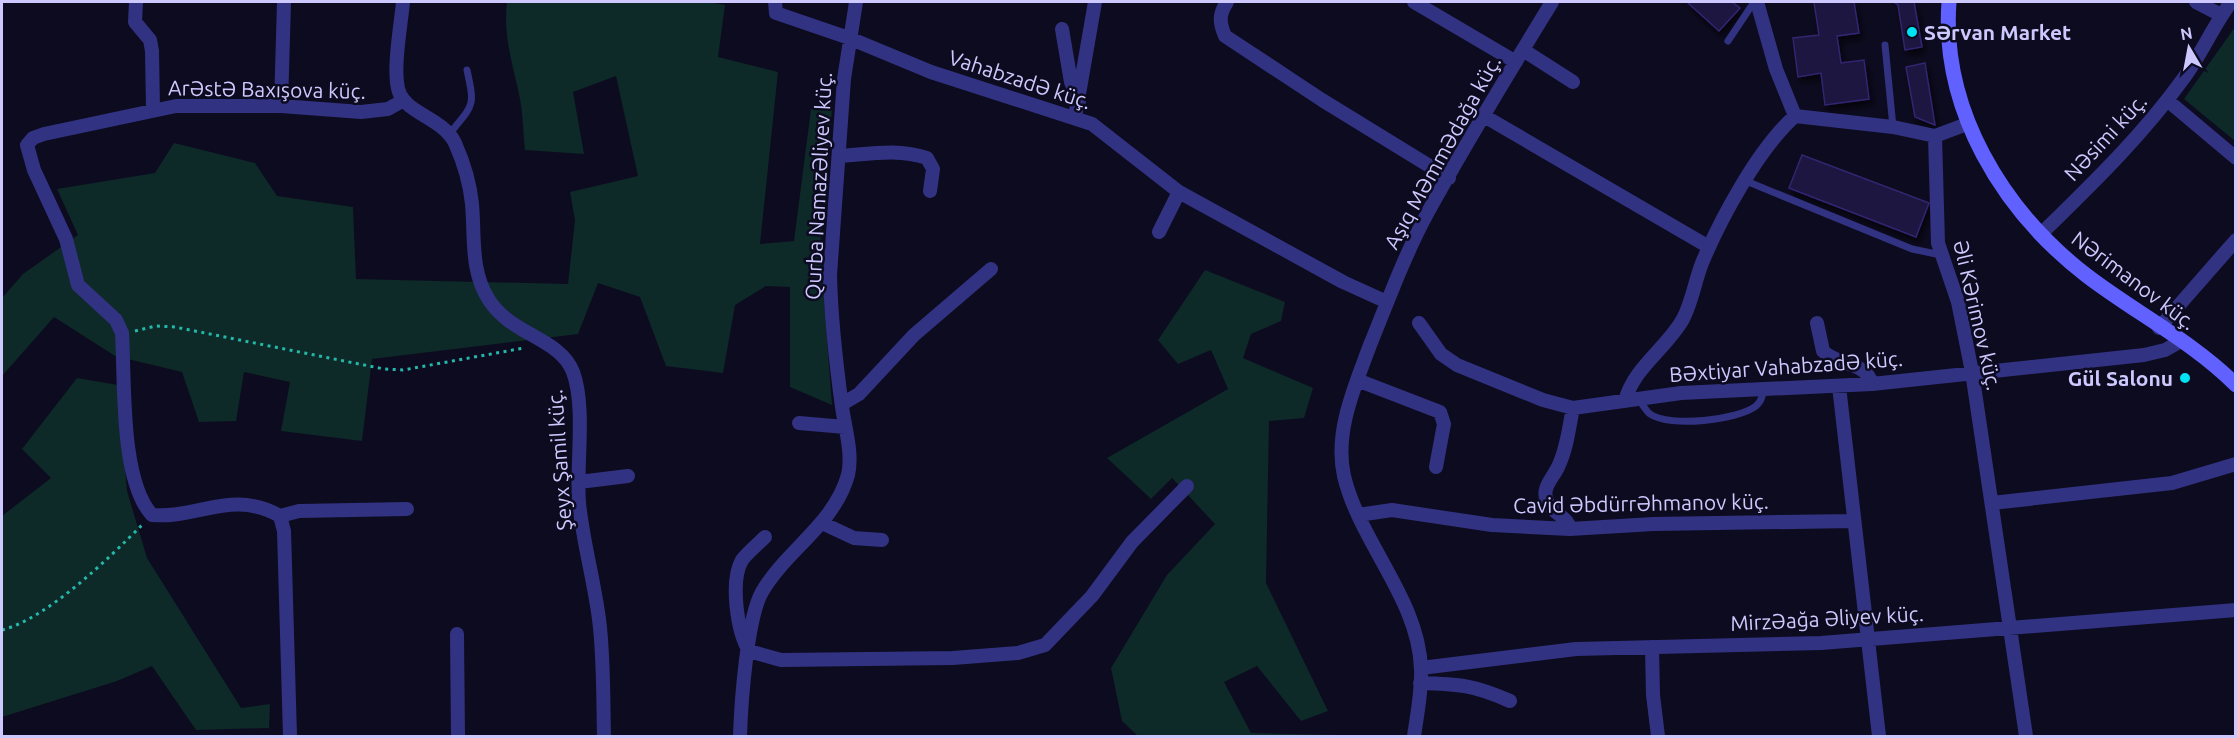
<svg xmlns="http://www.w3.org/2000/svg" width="2237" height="738" font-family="Ubuntu,sans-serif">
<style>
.green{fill:#0d2928}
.building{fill:#1d1541;stroke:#32256f;stroke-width:1.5;filter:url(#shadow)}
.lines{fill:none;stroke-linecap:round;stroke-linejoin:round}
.path{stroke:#24b8aa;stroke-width:3;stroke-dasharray:3 4.5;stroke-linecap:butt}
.lane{stroke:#323282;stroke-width:7}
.street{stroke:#323282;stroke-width:14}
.secondary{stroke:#6061ff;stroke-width:15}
.poi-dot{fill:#00e3f4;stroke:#0d0b1f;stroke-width:2}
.labels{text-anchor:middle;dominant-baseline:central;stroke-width:5;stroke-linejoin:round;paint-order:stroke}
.poi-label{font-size:21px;font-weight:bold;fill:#cdc9ff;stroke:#0d0b1f;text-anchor:start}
.street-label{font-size:21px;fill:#cdc9ff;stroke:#0d0b1f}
</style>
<defs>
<filter id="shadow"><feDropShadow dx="3" dy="5.5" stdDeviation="3" flood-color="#0009"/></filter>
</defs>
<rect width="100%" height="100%" fill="#0d0b1f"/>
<!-- green -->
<path class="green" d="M507,2H709L725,5L718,57L778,72L760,244L794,241L811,109H832L820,247L832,405L790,387V287L766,286L735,305L723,373L666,366L640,297L598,283L578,334L372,359L362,441L281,431L290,382L244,372L236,421L199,422L182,372L115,356L54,317L2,376V298L23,274L78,235L57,189L155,173L174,143L255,163L277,196L353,207L356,279L568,284L575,220L570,192L638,176L616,76L573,92L584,154L525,150C523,132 523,112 519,94C512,62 503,35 507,2Z
M2235,27V141L2184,99Z
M1205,270L1285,302L1281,321L1251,334L1243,358L1313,388L1304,418L1269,421L1266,583L1328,711L1301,721L1257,666L1224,682L1251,733L1384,736H1138L1122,721L1111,668L1167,575L1215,524L1172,478L1151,499L1107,458L1228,389L1211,350L1178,364L1158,340Z
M77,378L118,385L127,491L147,558L241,708L270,704L269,728L196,730L152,666L117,681L2,717V516L51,478L22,449Z"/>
<!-- building -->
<path class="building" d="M1687,2H1732L1740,8L1719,31Z
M1814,2H1854L1859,33L1837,36L1841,63L1864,60L1869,99L1825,105L1821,73L1798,77L1793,38L1819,35Z
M1894,2H1914L1922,47L1905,50L1898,5Z
M1925,63L1935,125L1915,117L1906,67Z
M1802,155L1929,203L1916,237L1789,188Z"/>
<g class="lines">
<!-- path -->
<path class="path" d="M135,331L156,326L175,327L384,369L403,370L524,348
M2,630C48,618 108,559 143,524"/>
<!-- lane -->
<path class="lane" d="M1728,41L1754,2
M1885,45L1893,127
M450,133C474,104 475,107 467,70
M1746,181L1912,249L1941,255
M1638,399C1642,403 1646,411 1650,414C1670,428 1738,420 1756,406C1762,401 1762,396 1764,389"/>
<!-- street -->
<path class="street" d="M136,2L135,22L150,40L152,51L153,109
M403,2C401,25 392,71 399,92C407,114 443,118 455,143C463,161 470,183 472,204C475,236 470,271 489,300C511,335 560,338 573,372C586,407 576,464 579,503C583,542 594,580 599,619C604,658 603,697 604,736
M775,2L776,13L849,38L931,72L1092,124L1179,192L1343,282L1387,302
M1227,2C1219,14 1219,22 1225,36L1322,100L1449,178
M1414,2L1516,62
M2196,2L2221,15
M1062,29L1071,82L1079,101
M1523,50L1573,82
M2167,100L2236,158
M281,106L284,2
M1484,116L1709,247
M1795,116L1893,127L1935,136L1967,124
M1075,117L1095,2
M1935,136L1938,243L1958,302L1972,372L2026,736
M839,156C869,154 898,148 927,158L933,169L930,191
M1159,232L1179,192
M2041,234C2091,185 2142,136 2183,79C2201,55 2213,26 2231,2
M1419,323L1441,354L1457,365L1543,400L1573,408L1681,393L1872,384L2144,355L2165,350L2181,341
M1817,323L1823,351C1837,366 1866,361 1872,384
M2159,328L2236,240
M1357,380L1440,412L1444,424L1436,467
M1839,386L1879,736
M1625,401C1634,367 1666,349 1683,319C1692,302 1695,281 1702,263C1721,218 1758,149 1795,116L1776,69L1757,2
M842,404L859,394L914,335L991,269
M799,423L845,427
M579,482L628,476
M1992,503L2172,483L2236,464
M1358,515L1392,510L1492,525L1570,529L1653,524L1853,521
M280,516L299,511L407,509
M822,523L854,538L882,540
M1570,529C1567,515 1552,514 1547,501C1541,488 1553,478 1558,467C1567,449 1569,427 1573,408
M765,537C758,544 748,552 742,560C730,581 737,631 749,651L781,660L953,658L1018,653L1045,645L1092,596L1132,542L1187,486
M457,634L458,736
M1652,647L1653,695L1658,736
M1421,668L1576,649L1821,643L2236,610
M1420,683C1459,684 1474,685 1510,701
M290,736L284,531L280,516C233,489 197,519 152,515C120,480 125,382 122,333L116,320L78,285L66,239L34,170L27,145L33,138L44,134L176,106H281L361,112L388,109L404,100
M740,736C741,704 747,618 762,592C786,550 834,525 848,475C853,454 845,428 842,407C836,363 831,319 830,275L844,79L856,2
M1414,736C1417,715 1422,691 1421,669C1419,599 1360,543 1344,476C1334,432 1355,386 1370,345C1388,301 1405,254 1428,212C1467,141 1510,71 1552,2"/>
<!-- secondary -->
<path class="secondary" d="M1949,2C1941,109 2002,210 2086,275C2134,312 2192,341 2236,385"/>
</g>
<!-- markers -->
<g class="poi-dot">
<circle cx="1912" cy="32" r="6"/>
<circle cx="2185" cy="378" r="6"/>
</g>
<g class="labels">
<!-- poi labels -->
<g class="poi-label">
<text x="1924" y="32">Sərvan Market</text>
<text x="2173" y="378" text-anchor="end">Gül Salonu</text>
</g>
<!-- street labels -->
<g class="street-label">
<text transform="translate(1020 79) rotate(18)">Vahabzadə küç.</text>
<text transform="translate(267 89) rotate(1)">Arəstə Baxışova küç.</text>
<text transform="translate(2105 137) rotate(-47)">Nəsimi küç.</text>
<text transform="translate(1442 152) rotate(-61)">Aşıq Məmmədağa küç.</text>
<text transform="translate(818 186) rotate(-87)">Qurba Namazəliyev küç.</text>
<text transform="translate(2134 280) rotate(37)">Nərimanov küç.</text>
<text transform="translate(1978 315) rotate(77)">Əli Kərimov küç.</text>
<text transform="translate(1786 366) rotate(-4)">Bəxtiyar Vahabzadə küç.</text>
<text transform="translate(559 460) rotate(-94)">Şeyx Şamil küç.</text>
<text transform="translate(1641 503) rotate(-1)">Cavid Əbdürrəhmanov küç.</text>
<text transform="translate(1827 618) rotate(-3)">Mirzəağa Əliyev küç.</text>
</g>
</g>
<!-- border -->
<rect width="2237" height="738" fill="none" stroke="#cdc9ff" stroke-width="6"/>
<!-- north arrow -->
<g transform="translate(2189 48) rotate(350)" stroke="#0d0b1f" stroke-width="4.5" paint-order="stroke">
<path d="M0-4.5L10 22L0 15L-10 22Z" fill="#cdc9ff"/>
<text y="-9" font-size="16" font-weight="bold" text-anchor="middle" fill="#cdc9ff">N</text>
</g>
</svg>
